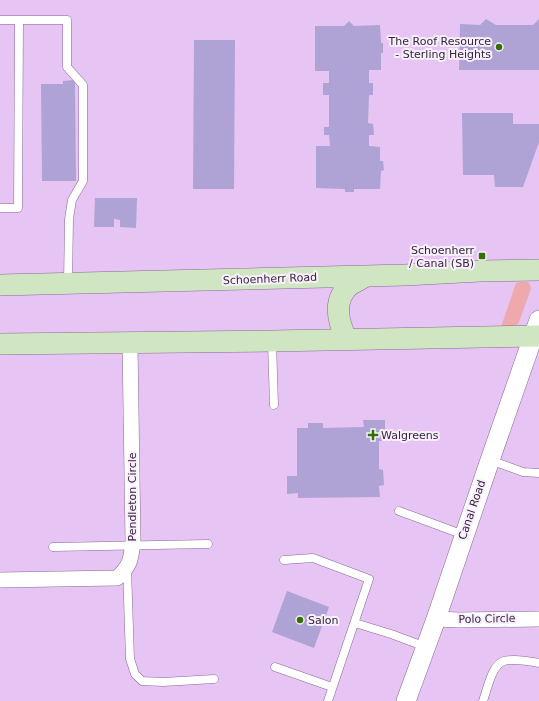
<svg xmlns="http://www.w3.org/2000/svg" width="539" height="701" font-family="'DejaVu Sans',sans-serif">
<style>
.grass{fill:#eea9ac}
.building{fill:#afa2d5}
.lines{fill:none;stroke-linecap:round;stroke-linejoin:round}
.service-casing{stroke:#896a95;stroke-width:9}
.minor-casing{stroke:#896a95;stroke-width:16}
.tertiary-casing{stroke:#896a95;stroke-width:20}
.secondary-casing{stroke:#896a95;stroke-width:22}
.service{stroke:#fff;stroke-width:8}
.minor{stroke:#fff;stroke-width:15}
.tertiary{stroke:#fff;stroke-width:19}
.secondary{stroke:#d0e6c2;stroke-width:21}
.poi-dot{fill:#347000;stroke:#f9effe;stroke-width:1.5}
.labels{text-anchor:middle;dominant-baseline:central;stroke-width:4;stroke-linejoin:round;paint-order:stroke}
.poi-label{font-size:11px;fill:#332638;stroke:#f9effe;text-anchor:end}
.street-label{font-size:11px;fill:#332638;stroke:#f9effe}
</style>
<rect width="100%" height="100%" fill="#e6c4f3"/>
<!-- grass -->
<path class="grass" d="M521,282H528L530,285L531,289L519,322C516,329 507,326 501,327L516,283Z"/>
<!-- building -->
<path class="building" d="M486,19L496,25H533L539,19V70H459L460,24L480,25Z
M349,21L354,26L380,25L381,43H383V53H381V70H369V83H373V95H369L368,123L373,124L374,135H369V146L380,147V161H383L384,170L381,171L380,189H354V192H345V189L316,188V146H330L329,135H324V127H329V95H323V83H329V71H315V26H344Z
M194,40H235L234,189H193Z
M75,80L76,181H42L41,84H63V81Z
M462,113H513V124H539V142L523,187H495L494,175H463Z
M95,198H137L136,228L120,227V220L114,219V227H94Z
M363,420H385V441H379V469L383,470L384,485L379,486L380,497L298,498V493L287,494V476H297V428H308V423H323V428L364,427Z
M287,591L329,607L314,648L272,632Z"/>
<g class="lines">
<!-- service casing -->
<g class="service-casing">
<path id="service" d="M0,20H19L18,208H0
M19,20H67V67L83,85V181L72,200L69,219L68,283
M272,342L274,405
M490,460L523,472L539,473
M399,511L464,535
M53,547L208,544
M284,560L313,558L369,579L328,701
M127,568L130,659L135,674L142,681L163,682L214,679
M355,623L391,634L426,647
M275,667L332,687
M483,701C487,690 492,664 504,661C515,658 529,661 539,663"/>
</g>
<!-- minor casing -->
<g class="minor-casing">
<path id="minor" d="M0,580L117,578C130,566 131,560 133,542L130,343
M436,619L459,620L539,619"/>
</g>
<!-- tertiary casing -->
<g class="tertiary-casing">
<path id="tertiary" d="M406,701L436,619L490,460L539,320"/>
</g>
<!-- secondary casing -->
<g class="secondary-casing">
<path id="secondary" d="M0,285L405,275L480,271L539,270
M347,340C338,322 332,300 350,285C355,282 361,279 366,276
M0,344L272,341L539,336"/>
</g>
<!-- service -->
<use href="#service" class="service"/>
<!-- minor -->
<use href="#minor" class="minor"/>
<!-- tertiary -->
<use href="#tertiary" class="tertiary"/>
<!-- secondary -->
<use href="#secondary" class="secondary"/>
</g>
<!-- markers -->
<g class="poi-dot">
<circle cx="499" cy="47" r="4"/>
<rect x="478" y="252" width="8" height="8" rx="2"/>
<path d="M371 429h4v4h4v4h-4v4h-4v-4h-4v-4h4z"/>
<circle cx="300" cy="620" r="4"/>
</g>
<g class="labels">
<!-- poi labels -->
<g class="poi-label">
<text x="491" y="41">The Roof Resource<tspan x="491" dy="13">- Sterling Heights</tspan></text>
<text x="474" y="250">Schoenherr<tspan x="474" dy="13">/ Canal (SB)</tspan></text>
<text x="381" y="435" text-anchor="start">Walgreens</text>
<text x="308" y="620" text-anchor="start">Salon</text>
</g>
<!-- street labels -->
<g class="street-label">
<text transform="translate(270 279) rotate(-2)">Schoenherr Road</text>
<text transform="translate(132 497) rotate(-90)">Pendleton Circle</text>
<text transform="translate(472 510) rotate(-71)">Canal Road</text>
<text transform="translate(487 619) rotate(-1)">Polo Circle</text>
</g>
</g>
</svg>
